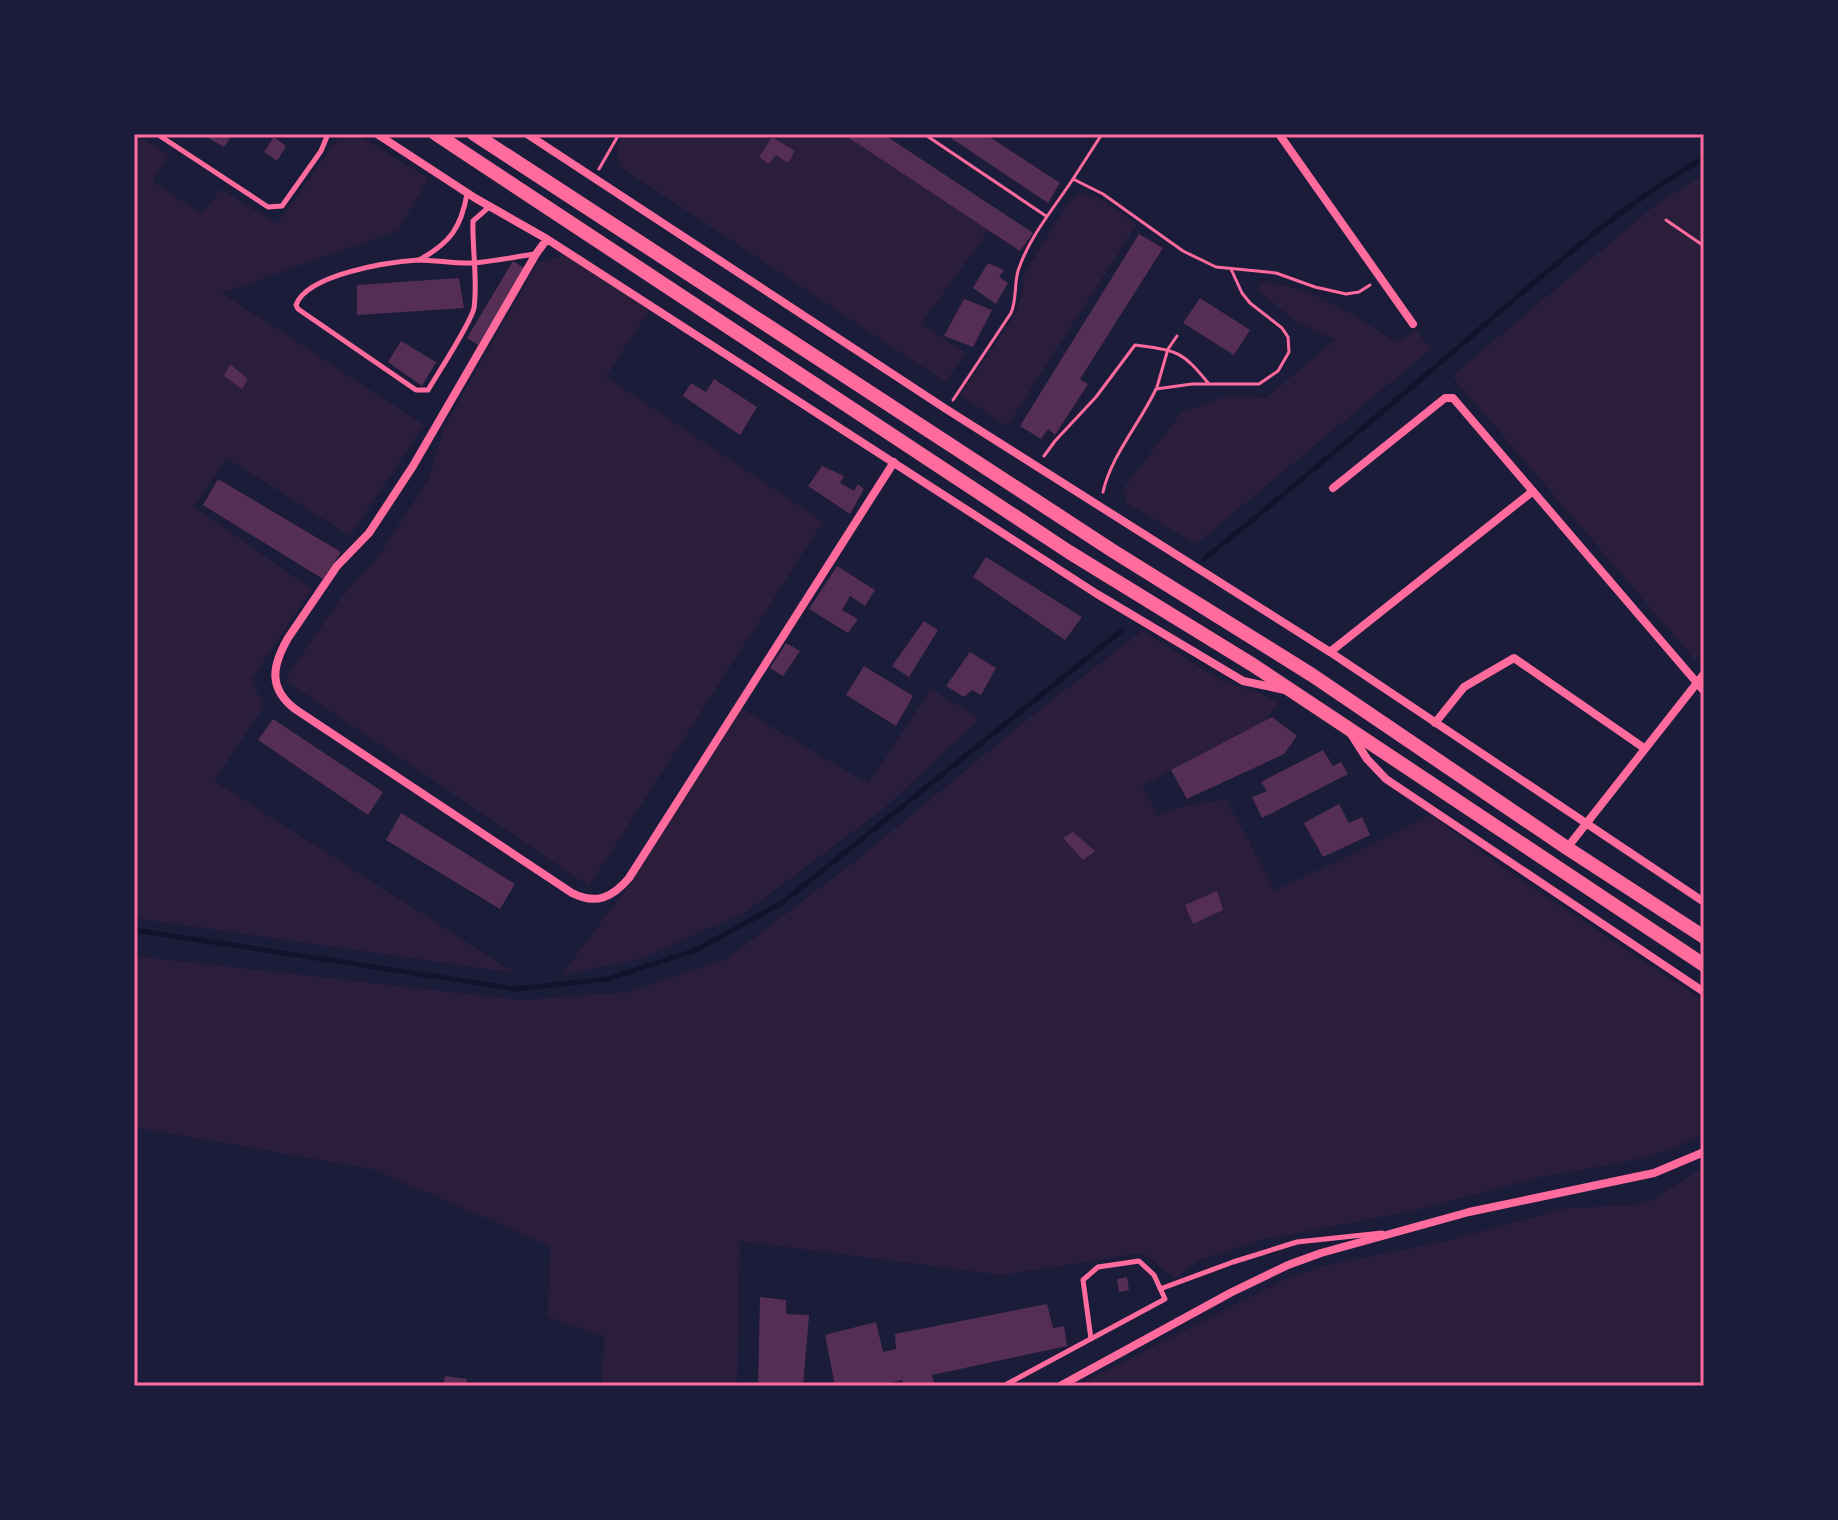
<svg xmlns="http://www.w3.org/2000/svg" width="1838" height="1520" font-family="Commissioner,sans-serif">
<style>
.green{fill:#2a1e3b}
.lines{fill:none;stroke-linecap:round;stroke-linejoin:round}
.stream{stroke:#12122b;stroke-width:5}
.building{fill:#542f53}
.path{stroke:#ff6b9d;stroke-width:3}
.service{stroke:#ff6b9d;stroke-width:5}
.minor{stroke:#ff6b9d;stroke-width:8}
.secondary{stroke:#ff6b9d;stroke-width:14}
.neatline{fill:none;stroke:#ff6b9d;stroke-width:3}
</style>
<rect width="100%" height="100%" fill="#1b1b3a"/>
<!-- green -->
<path class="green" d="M134,134L169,154L152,181L202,214L221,189L277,224L341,134H356L428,178L399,230L222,293L424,425L350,536L227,458L194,507L312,589L251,680L264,706L214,781L515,973L134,918Z
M624,134H843L989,230L921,324L966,353L946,382L620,167L616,150Z
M1704,175V654L1695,660L1452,376L1658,203Z
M1079,194L1096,196L1137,224L1007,426L960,395L1013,318L1021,298L1025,273L1065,208Z
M565,255L649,310L606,377L823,522L589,886L285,680L343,595L376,560L429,478L444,427L538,262Z
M1263,282C1313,287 1355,316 1397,343L1416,330L1431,349L1196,544L1127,503L1123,489L1182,412L1230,395L1266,398L1335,340L1295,321L1258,290Z
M1142,631L1222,681L1260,693L1278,703L1265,721L1143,785L1158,816L1177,808L1226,799L1275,891L1431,815L1522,881L1704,1001V1135L1659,1153L1625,1162L1535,1178L1417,1210L1261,1240L1199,1260L1175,1279L1143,1253L1002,1275L740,1241L737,1386H602L604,1336L547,1317L551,1246L372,1169L134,1127V956L522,1000L630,992L726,959L857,860L1029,718Z
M931,689L980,719L881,811L744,913L640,959L561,975L626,889L742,709L868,784Z
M1704,1167V1386H1076L1286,1279L1323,1266L1446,1241L1567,1208L1633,1205L1651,1201Z"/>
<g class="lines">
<!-- stream -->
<path class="stream" d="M1204,559C1293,488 1380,414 1467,340C1543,275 1617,208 1704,158
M134,930L516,989L608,979L696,950L782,903L1121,631"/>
</g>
<!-- building -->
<path class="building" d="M206,134H233L224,147L205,136Z
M843,134H883L1033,233L1020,251Z
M945,134H985L1060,183L1048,203Z
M274,137L286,146L277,161L264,152Z
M772,137L795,151L788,163L776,155L769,164L759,157Z
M1139,234L1163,248L1080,379L1088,384L1055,435L1048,429L1041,439L1020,426Z
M513,261L524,268L478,345L467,338Z
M988,263L1004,270L999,277L1008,283L996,304L973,288Z
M459,278L464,308L357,315V285Z
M1200,298L1250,330L1234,355L1183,323Z
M964,299L992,310L973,347L944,336Z
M401,341L436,362L422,386L388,362Z
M230,364L248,379L242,389L224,376Z
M714,379L757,407L740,435L683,396L691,383L706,392Z
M822,466L844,476L840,483L854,491L858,484L864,489L850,514L808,486Z
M218,479L341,552L323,579L203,505Z
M986,557L1082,617L1065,640L973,577Z
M837,566L875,590L865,606L850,596L842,610L858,619L848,633L809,609Z
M924,621L938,630L909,677L892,666Z
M786,643L800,651L783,676L770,668Z
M970,652L996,668L981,695L972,690L964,697L946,686Z
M864,666L913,696L896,726L846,695Z
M1272,717L1297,736L1284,754L1187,799L1171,770Z
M273,719L383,792L368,815L258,740Z
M1323,750L1333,766L1341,762L1348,774L1262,818L1252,797L1267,791L1261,782Z
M1339,804L1349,823L1362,817L1370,835L1323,857L1304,823Z
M401,813L515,884L500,909L386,840Z
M1073,832L1095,851L1083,860L1063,838Z
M1217,891L1223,910L1193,924L1185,905Z
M1127,1277L1129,1290L1119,1292L1117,1279Z
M760,1297L786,1300V1314L809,1315L803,1386H758Z
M1047,1304L1053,1328L1064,1326L1067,1346L932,1375L934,1383L922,1386H904L902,1380L889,1383L890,1386H835L825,1335L876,1322L883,1352L896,1349L895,1334Z
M445,1376L467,1379L466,1386H443Z"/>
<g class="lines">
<!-- path -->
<path class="path" d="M924,134L1046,216
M599,169L619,134
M1073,179L1102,134
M1666,220L1704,246
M1157,387L1168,349L1177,336
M953,400L1011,313C1017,299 1014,285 1018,271C1029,237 1054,208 1073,179L1103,194L1183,251L1216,267L1276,273L1315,287L1346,294L1359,292L1370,285
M1044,456L1055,441L1096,397L1135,345C1178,351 1181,350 1209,384
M1103,492C1111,456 1140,423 1156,389L1192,384H1259L1278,371L1289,352L1288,337L1282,328L1250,303L1242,293L1231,269"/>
<!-- service -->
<path class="service" d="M157,134L268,207L282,206L321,151L328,134
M489,207L473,221C472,250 478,280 474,308C471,323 438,373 428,390H416L298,309L296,305C307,274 389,262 418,260C437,260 455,264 474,263C494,261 515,257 535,254
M419,260C450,243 461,228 467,194
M1160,1289L1233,1262L1297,1242L1382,1233
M1004,1386L1007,1384L1165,1299L1154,1275L1139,1261L1098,1267L1083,1280L1091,1339"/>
<!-- minor -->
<path class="minor" d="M377,134L475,198L547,239L1097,594L1243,681L1285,690
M527,134L946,409L1330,652L1704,902
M1279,134L1413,324
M547,239L536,254L413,466L369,533L337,566L288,638C272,666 268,688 295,709L572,893C596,905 612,898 629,878L894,462
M1333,488L1445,398H1453L1704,691
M1330,652L1533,491
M1435,723L1464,687L1514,658L1644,748
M1351,734L1367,759L1386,779L1704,992
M1567,848L1704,674
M1060,1386L1232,1292L1288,1265L1321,1253L1469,1212L1654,1173L1704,1152"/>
<!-- secondary -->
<path class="secondary" d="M436,134L1069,552L1253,665L1704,965
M474,134L1113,551L1312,675L1567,848L1704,937"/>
</g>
<!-- border -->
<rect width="1838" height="1520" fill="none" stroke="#1b1b3a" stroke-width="272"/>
<rect x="136" y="136" width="1566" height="1248" class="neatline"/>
</svg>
